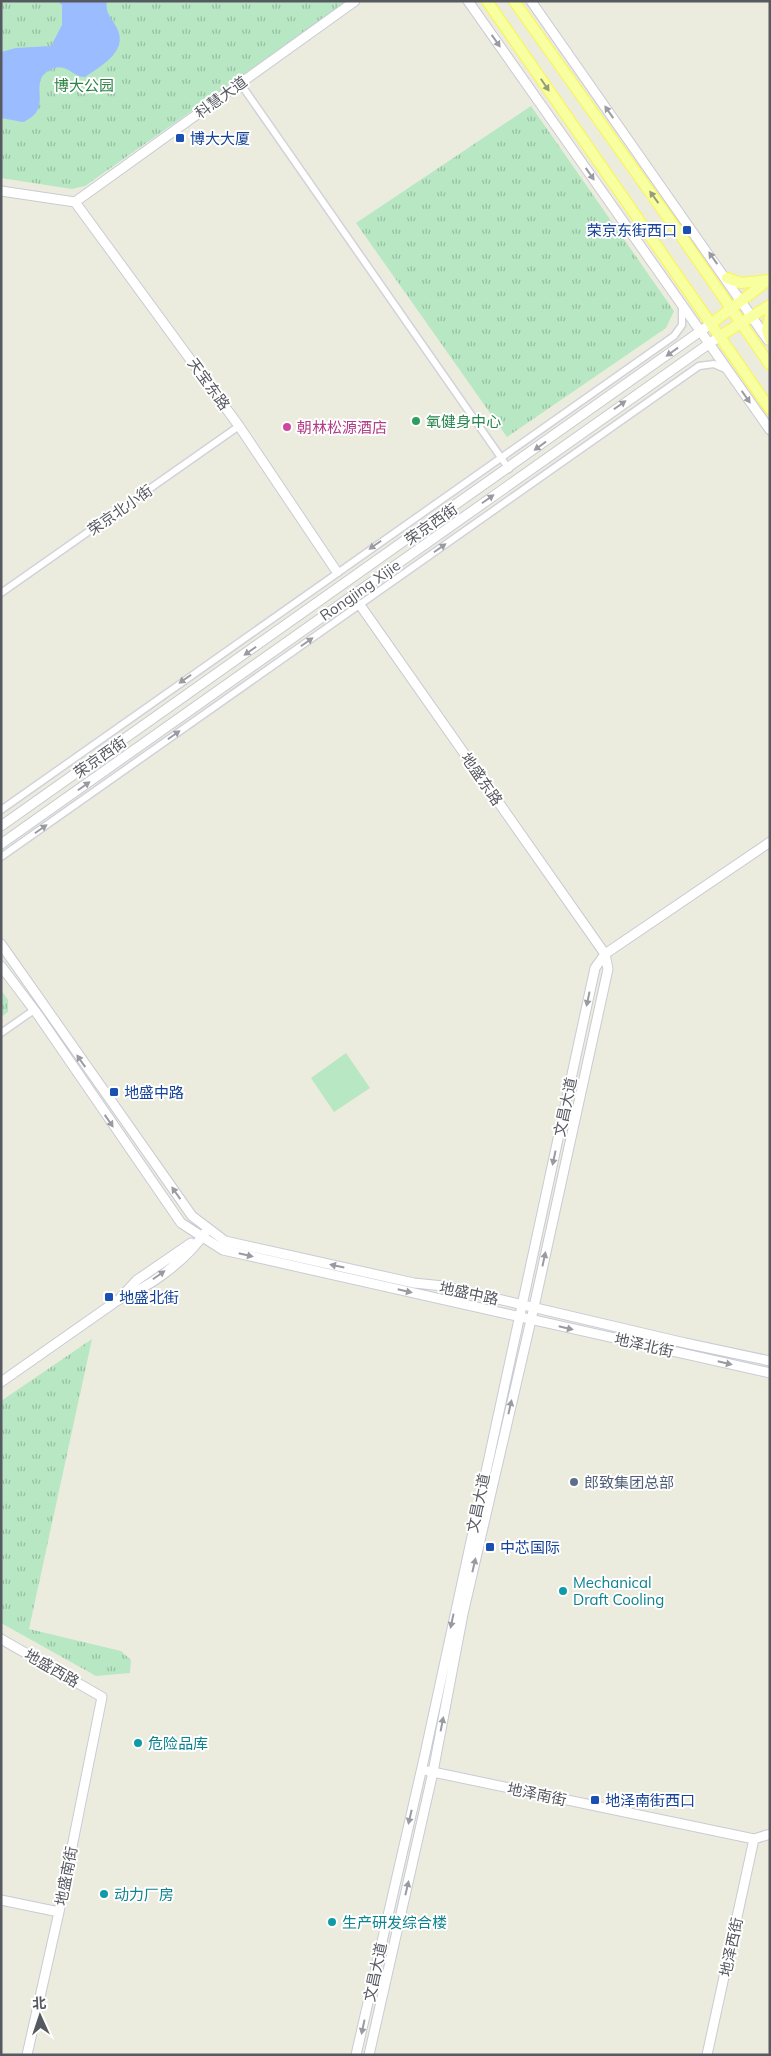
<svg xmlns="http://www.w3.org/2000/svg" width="771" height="2056" font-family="Mulish,'Noto Sans SC',sans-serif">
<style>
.park{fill:url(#park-tufts)}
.pitch{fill:#b7e7c3}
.water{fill:#9bbcff}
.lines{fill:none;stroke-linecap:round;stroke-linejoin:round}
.street-casing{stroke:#d1d2da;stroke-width:9}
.secondary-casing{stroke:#c9cbd4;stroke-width:11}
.primary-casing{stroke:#fcf547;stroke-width:12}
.street{stroke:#fff;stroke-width:6}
.secondary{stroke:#fff;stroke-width:9}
.primary{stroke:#f8ffa0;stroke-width:10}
.oneway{fill:#9a9ba0}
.oneway2{fill:#979b7a}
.transit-dot{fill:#1a4fb4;stroke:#fff;stroke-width:2}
.leisure-dot{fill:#2e9e5b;stroke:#fff;stroke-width:2}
.hotel-dot{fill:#d1479c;stroke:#fff;stroke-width:2}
.service-dot{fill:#5c6f8a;stroke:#fff;stroke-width:2}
.culture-dot{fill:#0f9aa8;stroke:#fff;stroke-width:2}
.labels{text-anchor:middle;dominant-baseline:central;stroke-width:4;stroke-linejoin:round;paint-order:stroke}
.park-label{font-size:15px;fill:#2d8345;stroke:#fff}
.street-label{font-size:15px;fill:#575961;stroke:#fff}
.transit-label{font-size:15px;fill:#164399;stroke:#fff;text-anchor:start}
.leisure-label{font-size:15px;fill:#27864d;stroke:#fff;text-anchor:start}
.hotel-label{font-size:15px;fill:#b23c85;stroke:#fff;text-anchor:start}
.service-label{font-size:15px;fill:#4e5e75;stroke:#fff;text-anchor:start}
.culture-label{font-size:15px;fill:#0d838f;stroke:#fff;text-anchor:start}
</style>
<defs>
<pattern id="park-tufts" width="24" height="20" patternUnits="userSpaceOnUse" patternTransform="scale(1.25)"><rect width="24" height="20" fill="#b7e7c3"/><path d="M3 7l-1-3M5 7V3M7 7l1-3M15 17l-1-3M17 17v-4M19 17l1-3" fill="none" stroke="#98bea2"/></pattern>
</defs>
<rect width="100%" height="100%" fill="#ececde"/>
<!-- park -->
<path class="park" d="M1,1H348L85,186L72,189L1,178Z
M531,106L674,311L666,328L507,437L356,223Z
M1,990L8,1000V1012L1,1017Z
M92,1339L29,1629L121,1651L131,1660L130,1673L96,1676L1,1623V1401Z"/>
<!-- pitch -->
<path class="pitch" d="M346,1053L370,1088L334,1112L311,1078Z"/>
<!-- water -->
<path class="water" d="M58,1H107C105,10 109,15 114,23C132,49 104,64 85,77C72,77 67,62 52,69C24,81 57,108 23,122L1,118V52L16,48L51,46L62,25V5Z"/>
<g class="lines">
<!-- street casing -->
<g class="street-casing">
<path id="street" d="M240,83L509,469
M1,593L239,426
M1,810L674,336L682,325V306
M1,857L699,366L714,364L725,369
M1,1033L34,1010"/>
</g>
<!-- secondary casing -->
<g class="secondary-casing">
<path id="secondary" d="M468,1L770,430
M531,1L768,340
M1,191L75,202L355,1
M75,202L239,426L337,572
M360,605L605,954L608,969L534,1307L463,1614L433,1772L369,2055
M1,826L712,323
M1,844L720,336
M1,944L192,1216L225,1241L414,1283L443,1286L685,1343L770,1361
M1,966L38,1015L181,1223L223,1250L770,1373
M121,1297L137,1280L191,1243
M1,1382L118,1300C150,1287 184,1262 205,1233
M1,1639L102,1697L59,1912L27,2055
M428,1771L754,1839L770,1834
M1,1900L59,1912
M356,2055L423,1763L595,968L605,954L770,842
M707,2055L754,1839"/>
</g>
<!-- primary casing -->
<g class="primary-casing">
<path id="primary" d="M487,1L770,409
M514,1L679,233L770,365
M727,278L741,283L768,280
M770,316L767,330L770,340
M712,323L770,279
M720,336L770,305"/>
</g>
<!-- street -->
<use href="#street" class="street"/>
<!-- secondary -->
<use href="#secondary" class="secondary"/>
<!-- primary -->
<use href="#primary" class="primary"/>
</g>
<!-- one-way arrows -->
<defs><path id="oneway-solid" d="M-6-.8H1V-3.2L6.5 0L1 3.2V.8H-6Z" transform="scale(1.25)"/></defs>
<g class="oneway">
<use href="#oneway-solid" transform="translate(496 41) rotate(55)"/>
<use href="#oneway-solid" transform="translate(609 112) rotate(-125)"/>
<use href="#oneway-solid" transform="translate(590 174) rotate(55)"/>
<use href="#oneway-solid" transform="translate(713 258) rotate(-125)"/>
<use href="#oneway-solid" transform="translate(672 352) rotate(144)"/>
<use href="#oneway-solid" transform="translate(746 397) rotate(55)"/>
<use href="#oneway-solid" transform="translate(620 405) rotate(-35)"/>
<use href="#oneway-solid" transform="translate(540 446) rotate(144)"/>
<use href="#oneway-solid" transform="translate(488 499) rotate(-35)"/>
<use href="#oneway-solid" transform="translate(375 545) rotate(145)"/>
<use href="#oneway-solid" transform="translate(440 548) rotate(-35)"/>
<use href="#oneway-solid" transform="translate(307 642) rotate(-35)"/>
<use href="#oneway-solid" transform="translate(250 651) rotate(145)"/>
<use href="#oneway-solid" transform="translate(185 679) rotate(145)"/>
<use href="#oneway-solid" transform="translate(174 735) rotate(-35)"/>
<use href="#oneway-solid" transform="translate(84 786) rotate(-35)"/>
<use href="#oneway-solid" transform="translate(41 829) rotate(-35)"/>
<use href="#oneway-solid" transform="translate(588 999) rotate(102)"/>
<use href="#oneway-solid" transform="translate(81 1061) rotate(-125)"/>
<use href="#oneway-solid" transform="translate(109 1121) rotate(55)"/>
<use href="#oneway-solid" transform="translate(554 1158) rotate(102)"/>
<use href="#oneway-solid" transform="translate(176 1193) rotate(-125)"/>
<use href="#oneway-solid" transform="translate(246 1255) rotate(13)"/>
<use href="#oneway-solid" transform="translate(544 1259) rotate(-78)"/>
<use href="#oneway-solid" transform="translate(337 1266) rotate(-168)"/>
<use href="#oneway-solid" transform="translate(159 1275) rotate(-35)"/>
<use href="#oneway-solid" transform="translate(405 1291) rotate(13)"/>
<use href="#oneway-solid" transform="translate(566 1328) rotate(13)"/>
<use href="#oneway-solid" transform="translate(725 1363) rotate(13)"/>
<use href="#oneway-solid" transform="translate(510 1407) rotate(-77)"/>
<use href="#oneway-solid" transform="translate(474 1565) rotate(-77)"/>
<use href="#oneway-solid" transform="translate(452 1621) rotate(102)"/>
<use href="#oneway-solid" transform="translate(442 1724) rotate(-79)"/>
<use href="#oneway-solid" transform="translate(410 1817) rotate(103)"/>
<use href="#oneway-solid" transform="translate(407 1888) rotate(-77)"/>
<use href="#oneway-solid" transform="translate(363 2027) rotate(102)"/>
</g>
<g class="oneway2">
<use href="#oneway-solid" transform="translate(545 85) rotate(56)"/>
<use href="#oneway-solid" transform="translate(654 197) rotate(-126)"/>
</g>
<!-- markers -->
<g class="transit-dot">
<rect x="175" y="133" width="10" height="10" rx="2.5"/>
<rect x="682" y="225" width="10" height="10" rx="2.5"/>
<rect x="109" y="1087" width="10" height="10" rx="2.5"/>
<rect x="104" y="1292" width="10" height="10" rx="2.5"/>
<rect x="485" y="1542" width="10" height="10" rx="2.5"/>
<rect x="590" y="1795" width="10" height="10" rx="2.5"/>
</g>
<circle class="leisure-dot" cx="416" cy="421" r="5"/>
<circle class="hotel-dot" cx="287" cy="427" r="5"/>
<circle class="service-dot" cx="574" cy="1482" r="5"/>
<g class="culture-dot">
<circle cx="563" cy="1591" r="5"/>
<circle cx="138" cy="1743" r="5"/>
<circle cx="104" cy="1894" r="5"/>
<circle cx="332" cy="1922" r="5"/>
</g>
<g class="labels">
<!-- park labels -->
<g class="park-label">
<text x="84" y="85">博大公园</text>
</g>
<!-- street labels -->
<g class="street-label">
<text transform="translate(221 97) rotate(-36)">科慧大道</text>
<text transform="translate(209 384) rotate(54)">天宝东路</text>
<text transform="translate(120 510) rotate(-35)">荣京北小街</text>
<text transform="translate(431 524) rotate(-35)">荣京西街</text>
<text transform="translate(360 590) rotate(-35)">Rongjing Xijie</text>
<text transform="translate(100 757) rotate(-35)">荣京西街</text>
<text transform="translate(482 779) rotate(55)">地盛东路</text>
<text transform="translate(565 1107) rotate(-78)">文昌大道</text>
<text transform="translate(469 1293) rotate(12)">地盛中路</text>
<text transform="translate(644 1345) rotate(13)">地泽北街</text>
<text transform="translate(478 1503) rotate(-78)">文昌大道</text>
<text transform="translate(52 1668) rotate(30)">地盛西路</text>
<text transform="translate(537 1794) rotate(12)">地泽南街</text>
<text transform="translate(66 1876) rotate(-79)">地盛南街</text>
<text transform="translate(731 1947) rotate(-78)">地泽西街</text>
<text transform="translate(375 1972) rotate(-78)">文昌大道</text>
</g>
<!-- transit labels -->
<g class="transit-label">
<text x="190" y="138">博大大厦</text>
<text x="677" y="230" text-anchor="end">荣京东街西口</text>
<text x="124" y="1092">地盛中路</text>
<text x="119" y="1297">地盛北街</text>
<text x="500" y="1547">中芯国际</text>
<text x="605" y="1800">地泽南街西口</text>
</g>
<!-- leisure labels -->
<g class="leisure-label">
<text x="426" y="421">氧健身中心</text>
</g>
<!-- hotel labels -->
<g class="hotel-label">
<text x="297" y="427">朝林松源酒店</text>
</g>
<!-- service labels -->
<g class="service-label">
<text x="584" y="1482">郎致集团总部</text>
</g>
<!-- culture labels -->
<g class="culture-label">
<text x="573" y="1582">Mechanical<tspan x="573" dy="17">Draft Cooling</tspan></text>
<text x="148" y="1743">危险品库</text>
<text x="114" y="1894">动力厂房</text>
<text x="342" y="1922">生产研发综合楼</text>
</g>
</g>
<!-- border -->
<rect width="771" height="2056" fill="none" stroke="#575961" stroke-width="5"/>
<!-- north arrow -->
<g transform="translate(40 2016) rotate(357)" stroke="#ffffff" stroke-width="4" paint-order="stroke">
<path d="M0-4L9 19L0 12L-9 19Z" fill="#575961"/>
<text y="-8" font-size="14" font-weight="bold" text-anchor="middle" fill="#575961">北</text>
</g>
</svg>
